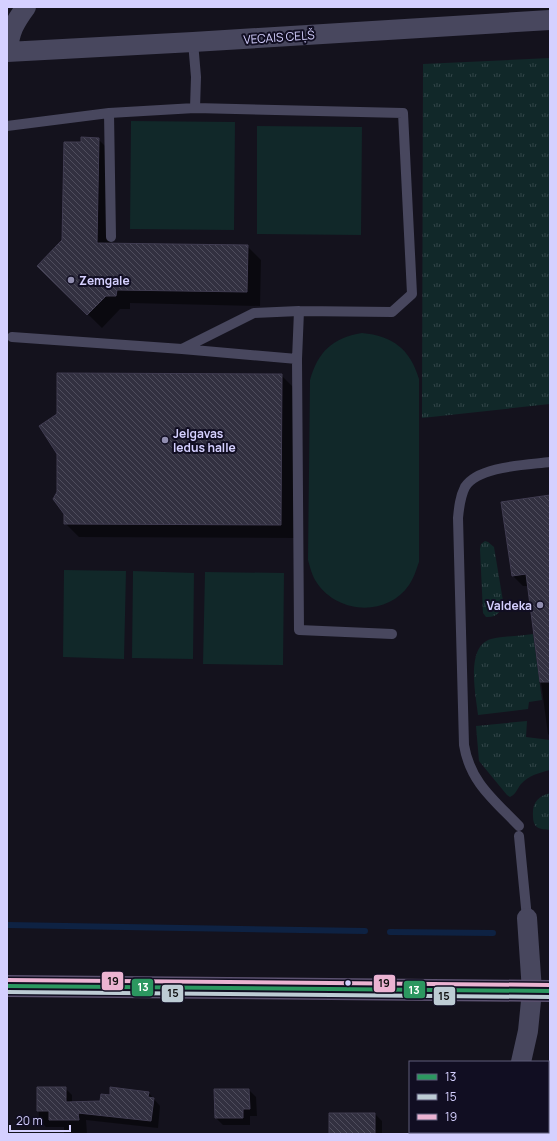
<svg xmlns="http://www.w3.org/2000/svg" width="557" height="1141" font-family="Manrope,sans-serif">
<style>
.grass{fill:url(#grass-tufts)}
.garden{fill:#112829}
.shadow{fill:#0007}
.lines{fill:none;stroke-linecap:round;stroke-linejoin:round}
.stream{stroke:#0e2243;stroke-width:6}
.building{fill:url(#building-back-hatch);stroke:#403c51}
.service{stroke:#48475e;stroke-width:10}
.minor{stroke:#48475e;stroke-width:20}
.primary{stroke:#5b516f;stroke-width:22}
.bus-1-casing{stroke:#110e22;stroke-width:7}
.bus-2-casing{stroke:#110e22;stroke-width:7}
.bus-3-casing{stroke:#110e22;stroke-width:7}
.bus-1{stroke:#2c9760;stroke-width:4}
.bus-2{stroke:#bdccd4;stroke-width:4}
.bus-3{stroke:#ebb3d2;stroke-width:4}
.poi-dot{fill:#918eb0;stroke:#110e22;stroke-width:1.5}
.bus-dot{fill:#d5d0ff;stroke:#110e22;stroke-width:1.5}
.labels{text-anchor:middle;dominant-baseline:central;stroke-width:4;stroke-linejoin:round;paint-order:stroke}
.street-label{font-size:12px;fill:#d5d0ff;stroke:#110e22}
.poi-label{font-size:12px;font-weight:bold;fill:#d5d0ff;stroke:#110e22;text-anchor:start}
.line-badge{stroke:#110e22;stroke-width:1.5}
.badge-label{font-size:11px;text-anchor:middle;font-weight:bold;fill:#fff}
.pale-badge-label{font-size:11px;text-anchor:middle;font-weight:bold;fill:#111}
</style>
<defs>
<pattern id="grass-tufts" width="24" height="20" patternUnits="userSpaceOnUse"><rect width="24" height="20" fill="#112829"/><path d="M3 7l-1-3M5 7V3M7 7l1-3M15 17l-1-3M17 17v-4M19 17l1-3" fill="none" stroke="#334649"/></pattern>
<pattern id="building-back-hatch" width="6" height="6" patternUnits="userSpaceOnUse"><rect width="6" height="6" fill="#323040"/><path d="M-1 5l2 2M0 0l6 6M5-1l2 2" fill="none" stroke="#4f4d5d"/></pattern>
</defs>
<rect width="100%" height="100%" fill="#14121d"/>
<!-- grass -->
<path class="grass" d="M550,58V404L422,418L423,64Z
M485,541L488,542L494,547L503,601C503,611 496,618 486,617L483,613L480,549L481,544Z
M533,634L542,700L529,702L528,709L478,715C476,696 465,646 491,639C504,636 520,636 533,634Z
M527,721L526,737L550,740V770C539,773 529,775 521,784C517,789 516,794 510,797L507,795L479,761L476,726Z
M550,793V830C546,829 541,830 537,827C534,825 533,820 533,816C532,803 538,796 550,793Z"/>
<!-- garden -->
<path class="garden" d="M131,121L235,122L234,230L130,229Z
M257,126L362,127L361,235L257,234Z
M362,333C393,336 410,349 419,379V562C416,570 414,578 409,585C387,617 338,614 317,583C312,576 310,567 308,560L310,380C318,352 332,338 362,333Z
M64,570L126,571L124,659L63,657Z
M133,571L194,573L193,659L132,658Z
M205,572L284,573L283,665L203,664Z"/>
<!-- shadow -->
<path class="shadow" d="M98,139L112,153L111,244L247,246L261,260L260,306L130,303V309H120L102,328L39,266L63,241L82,143Z
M281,375L295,389L294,538L79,537L65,523V513L58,493V415Z
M550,496V736L548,734L528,586H523L512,575Z
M38,1088H65L72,1095V1102H101L148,1092L160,1106L158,1128L86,1120L87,1134H64V1127H46L39,1120Z
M249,1090L256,1097L257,1116H250V1125H223L216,1118Z
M375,1114L382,1121V1134H330Z"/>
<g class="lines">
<!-- stream -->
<path class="stream" d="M7,925L365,931
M390,932L493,933"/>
</g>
<!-- building -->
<path class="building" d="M81,137L99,138L97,243L248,245L247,292L117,290L116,296H106L87,315L37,266L62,240L64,142H81Z
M57,373L282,374L281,525L64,524V514L53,499L57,492V454L39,426L57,414Z
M550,495V682H540L526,574L512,576L501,502Z
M37,1087H66V1102L100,1101L101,1094L110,1095V1087L149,1092L148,1097L154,1098L151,1121L78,1113L79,1120H49V1111H37Z
M214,1089H249L250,1109H243V1118H215Z
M329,1113H375V1134H329Z"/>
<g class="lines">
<!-- service -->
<path class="service" d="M193,42L196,77L195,108
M7,126L109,113L111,237
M299,311L297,359L299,630L392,634
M12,337L182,349L254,313L299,311L392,312L412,294L403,113L195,108L109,113
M182,349L297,359
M519,826C494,800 470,782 464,745L458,518C459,507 460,497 465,487C478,466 527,465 550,462
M519,836L527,918"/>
<!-- minor -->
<path class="minor" d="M7,52L193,42L550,20
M8,52C9,32 15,22 26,7
M521,1062L528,1031L532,991L527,918
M548,1117L550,1118
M483,1134L484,1132"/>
<!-- primary -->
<path class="primary" d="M7,986L550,991"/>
<!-- bus-1 casing -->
<g class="bus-1-casing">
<path id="bus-1" d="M7,986L550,991"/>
</g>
<!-- bus-2 casing -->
<g class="bus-2-casing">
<path id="bus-2" d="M7,992L550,997"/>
</g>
<!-- bus-3 casing -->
<g class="bus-3-casing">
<path id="bus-3" d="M7,980L550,985"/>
</g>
<!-- bus-1 -->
<use href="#bus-1" class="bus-1"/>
<!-- bus-2 -->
<use href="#bus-2" class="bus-2"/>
<!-- bus-3 -->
<use href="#bus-3" class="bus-3"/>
</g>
<!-- markers -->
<g class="poi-dot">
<circle cx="71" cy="280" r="4"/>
<circle cx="165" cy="440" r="4"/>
<circle cx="540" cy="605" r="4"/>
</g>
<circle class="bus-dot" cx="348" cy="983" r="3.5"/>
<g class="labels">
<!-- street labels -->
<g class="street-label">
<text transform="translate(279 37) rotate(-4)">VECAIS CEĻŠ</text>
</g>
<!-- poi labels -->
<g class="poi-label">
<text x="79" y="280">Zemgale</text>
<text x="173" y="433">Jelgavas<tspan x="173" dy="14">ledus halle</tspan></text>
<text x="532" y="605" text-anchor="end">Valdeka</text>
</g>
</g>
<g class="line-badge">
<rect x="101" y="971" width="23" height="20" rx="4" fill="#ebb3d2"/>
<rect x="373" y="974" width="23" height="19" rx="4" fill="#ebb3d2"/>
<rect x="131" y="978" width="23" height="19" rx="4" fill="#2c9760"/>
<rect x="403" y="980" width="23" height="19" rx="4" fill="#2c9760"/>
<rect x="161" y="984" width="23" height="19" rx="4" fill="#bdccd4"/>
<rect x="433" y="986" width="23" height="20" rx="4" fill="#bdccd4"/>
</g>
<g class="badge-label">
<text x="143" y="991">13</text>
<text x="414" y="994">13</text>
</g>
<g class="pale-badge-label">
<text x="113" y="985">19</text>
<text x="384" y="987">19</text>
<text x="173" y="997">15</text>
<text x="444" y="1000">15</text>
</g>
<!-- border -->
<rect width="557" height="1141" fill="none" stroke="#d5d0ff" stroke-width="16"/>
<!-- legend -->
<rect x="409" y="1061" width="140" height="72" fill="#110e22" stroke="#5f5c7a"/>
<rect x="417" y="1074" width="20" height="6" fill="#2c9760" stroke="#5f5c7a"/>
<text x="445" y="1081" font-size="12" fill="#d5d0ff">13</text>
<rect x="417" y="1094" width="20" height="6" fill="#bdccd4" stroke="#5f5c7a"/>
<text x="445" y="1101" font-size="12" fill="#d5d0ff">15</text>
<rect x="417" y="1114" width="20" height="6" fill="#ebb3d2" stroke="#5f5c7a"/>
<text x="445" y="1121" font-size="12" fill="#d5d0ff">19</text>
<!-- scale -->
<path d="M10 1125v6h60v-6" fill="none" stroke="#d5d0ff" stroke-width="2"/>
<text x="16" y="1125" font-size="12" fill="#d5d0ff" stroke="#110e22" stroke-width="3" paint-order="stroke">20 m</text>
</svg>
